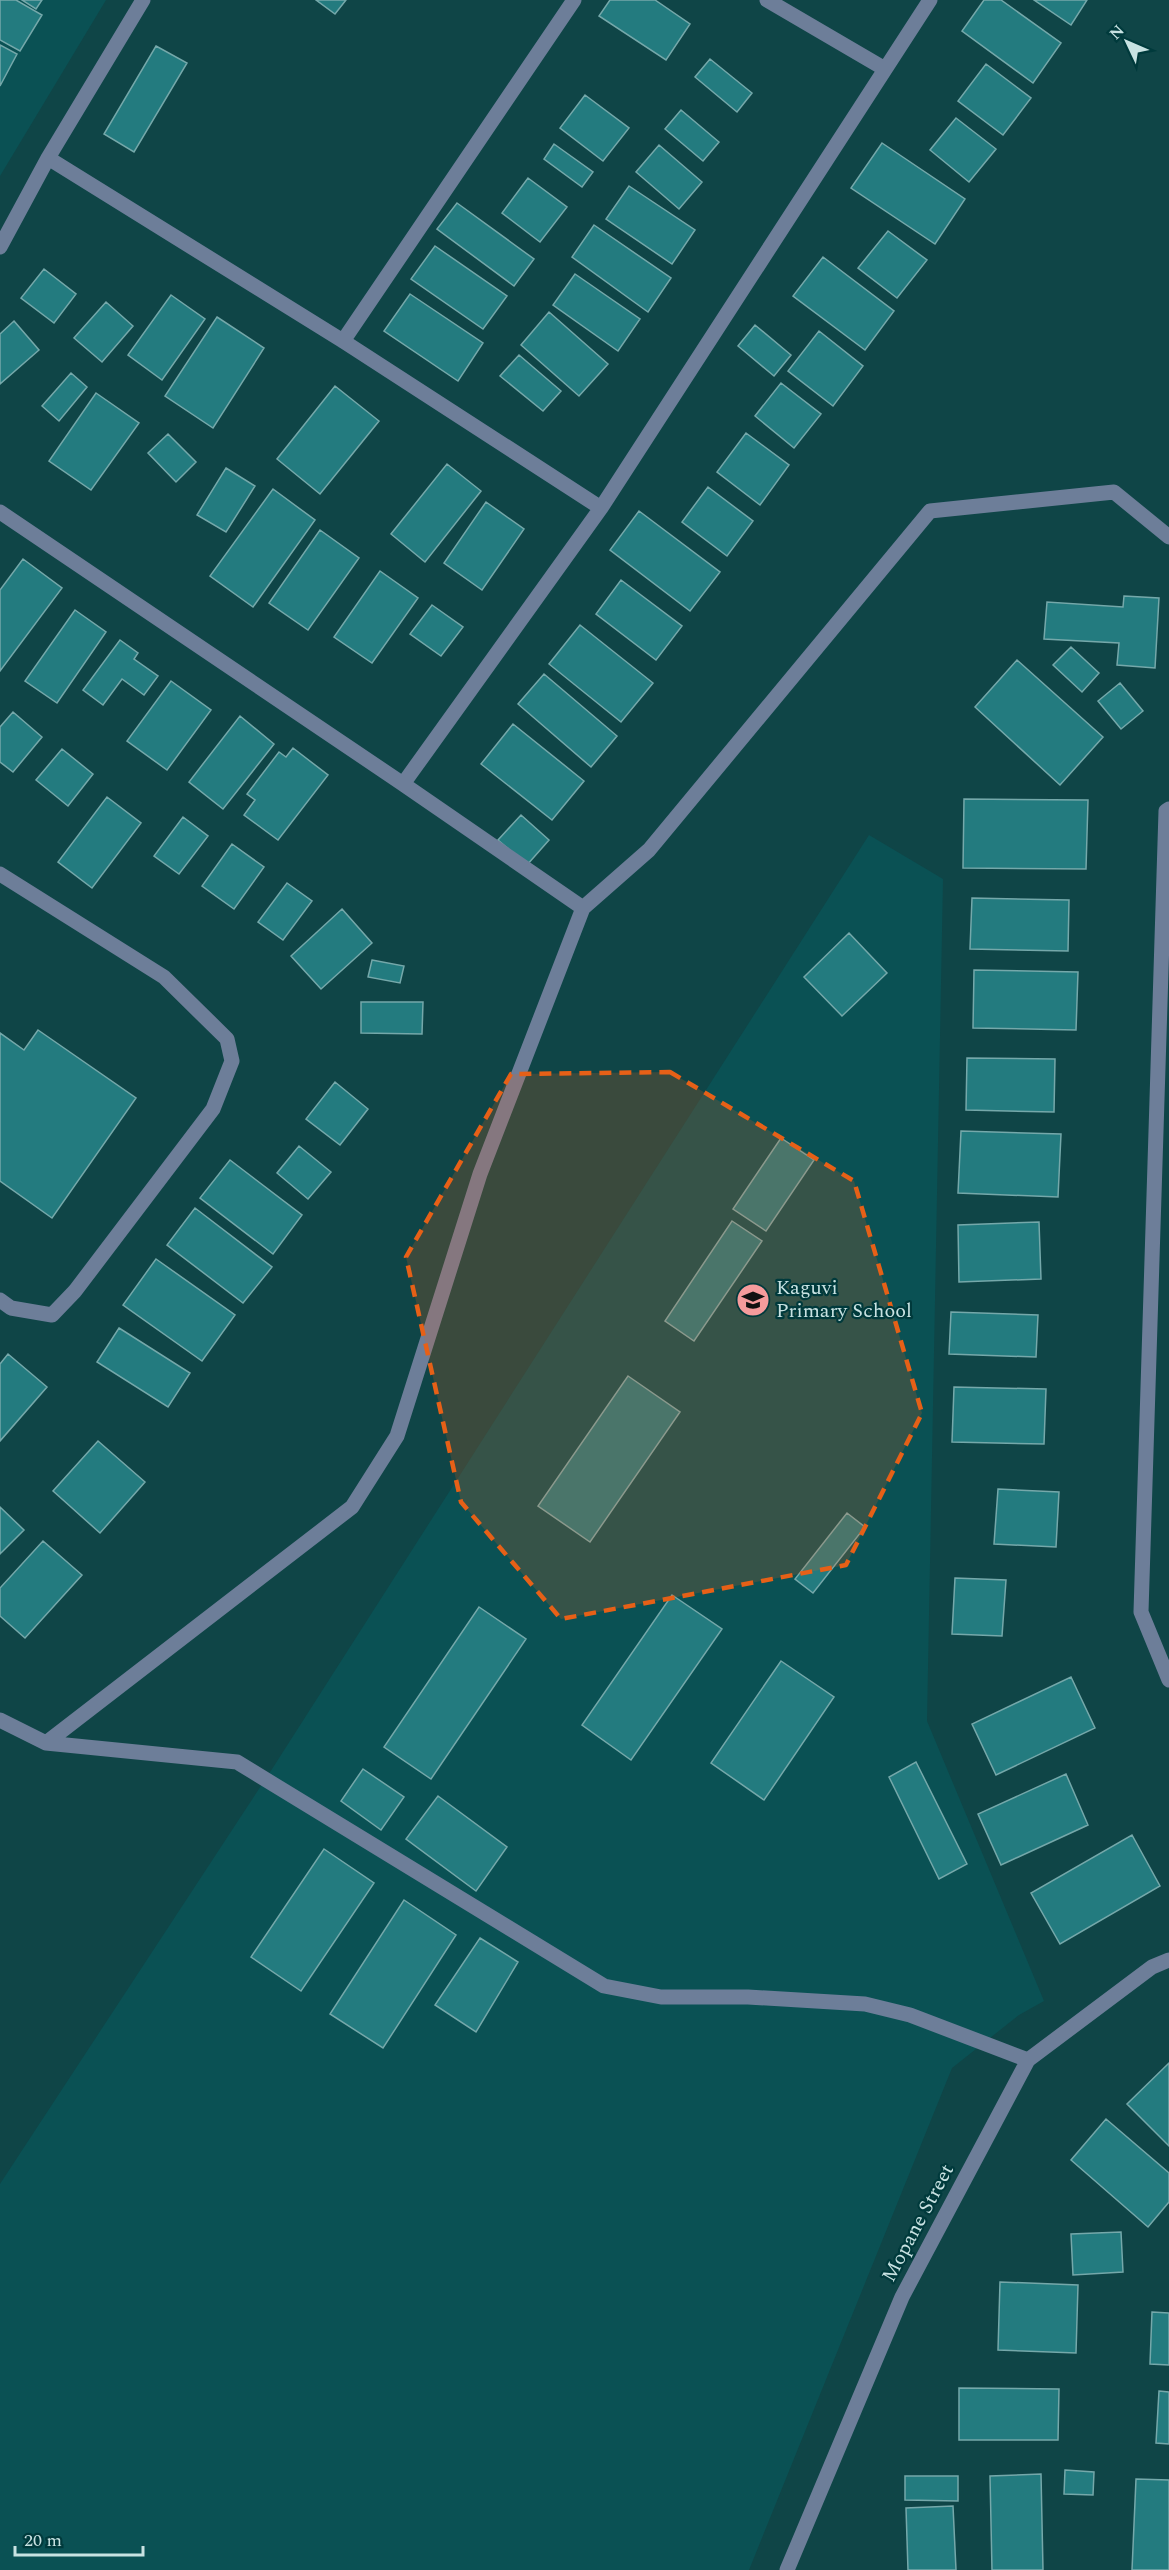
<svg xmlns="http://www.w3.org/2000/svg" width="1169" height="2570" font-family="Spectral,serif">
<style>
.built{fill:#0a5154}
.building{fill:#237b7f;stroke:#75a8aa;stroke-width:1.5}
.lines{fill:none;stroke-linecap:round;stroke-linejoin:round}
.minor{stroke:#6d7e99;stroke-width:15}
.marked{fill:#e66017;fill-opacity:0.2;stroke:#e66017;stroke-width:4.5;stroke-dasharray:12 8;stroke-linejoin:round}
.labels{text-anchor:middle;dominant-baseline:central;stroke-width:4.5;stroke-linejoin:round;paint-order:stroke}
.poi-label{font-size:20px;fill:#c8e2e2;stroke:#003a3c;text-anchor:start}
.street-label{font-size:20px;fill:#c8e2e2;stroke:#003a3c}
</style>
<rect width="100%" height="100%" fill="#0f4547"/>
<!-- built -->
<path class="built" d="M0,0H106L0,176Z
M869,835L943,879L927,1721L1044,2001L1019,2015L952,2068L749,2570H0V2184L274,1766Z"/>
<!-- building -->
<path class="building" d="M0,0H16L42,15L20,51L0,40Z
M22,0H42L36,9Z
M316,0H346L335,14Z
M610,0H655L690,24L666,60L599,16Z
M984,0H1001L1061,43L1033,83L962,31Z
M1034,0H1087L1071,25Z
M0,45L17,54L0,86Z
M156,46L187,63L134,152L104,134Z
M710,59L752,93L737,112L695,77Z
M986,64L1031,98L1003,135L958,101Z
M585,95L629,128L603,161L560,128Z
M681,110L719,142L703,161L665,129Z
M956,118L996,149L969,182L930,150Z
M882,143L965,199L935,244L851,188Z
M554,144L593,172L582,187L544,159Z
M659,145L702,182L679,209L636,172Z
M528,178L567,207L540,242L502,213Z
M629,186L695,230L672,264L606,219Z
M457,203L534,259L514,286L437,229Z
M594,225L671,278L648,312L572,257Z
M888,231L927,260L897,298L858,268Z
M435,246L507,296L483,329L411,279Z
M823,257L894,311L865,350L793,296Z
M44,269L76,294L54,323L21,298Z
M575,274L640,319L618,351L553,305Z
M410,294L483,343L458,381L384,331Z
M171,295L205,319L162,380L128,355Z
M106,302L133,326L102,362L74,338Z
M549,312L608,364L579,396L521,345Z
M217,317L264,348L213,428L165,396Z
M14,321L39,350L0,384V334Z
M755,325L791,355L774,376L738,346Z
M819,331L863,366L833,406L788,371Z
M519,355L561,391L543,411L500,376Z
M71,373L87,387L59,421L42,406Z
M781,383L821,414L794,448L755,416Z
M335,386L379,421L320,494L277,459Z
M96,393L139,423L91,490L49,461Z
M746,433L789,465L760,505L717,472Z
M168,434L196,462L176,482L148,453Z
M447,464L481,491L425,562L391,534Z
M226,468L255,486L226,532L197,515Z
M708,487L753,521L727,556L682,522Z
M273,489L315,520L253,607L210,576Z
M486,502L524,529L482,590L444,563Z
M639,511L720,572L690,611L610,550Z
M320,530L359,558L308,630L269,603Z
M23,559L62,588L0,671V590Z
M380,571L418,598L372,663L334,637Z
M621,580L682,626L656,660L596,614Z
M1124,596L1159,598L1155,668L1117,665L1119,643L1044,639L1047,602L1123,607Z
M432,605L463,627L441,656L410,634Z
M75,610L106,632L57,703L25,681Z
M580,625L653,683L621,722L549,664Z
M120,640L138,653L134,659L158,676L144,695L122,679L103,705L83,690Z
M1071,647L1099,673L1082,692L1053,665Z
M1017,660L1103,737L1060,785L975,707Z
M544,674L617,736L591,767L518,704Z
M171,681L211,710L167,770L127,741Z
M1120,683L1143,711L1121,729L1098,701Z
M13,712L42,737L13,772L0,762V727Z
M240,716L274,744L223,809L189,782Z
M513,724L584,781L552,820L481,764Z
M293,748L328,775L278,840L244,815L255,800L247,794L279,752L286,757Z
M62,749L93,774L68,806L36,780Z
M107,797L141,823L92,888L58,862Z
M964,799L1088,800L1086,869L963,868Z
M521,815L549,840L527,865L498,840Z
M183,817L208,836L179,874L154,856Z
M232,844L264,867L234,909L202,886Z
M287,883L312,901L283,940L258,922Z
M972,898L1069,900L1068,951L970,949Z
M342,909L372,943L321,989L291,956Z
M849,933L887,973L842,1016L804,977Z
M372,960L404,966L400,983L368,977Z
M974,970L1078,972L1076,1030L973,1028Z
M361,1002H423L422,1034L361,1033Z
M38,1030L136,1098L52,1218L0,1181V1033L24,1050Z
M967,1058L1055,1059L1054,1112L966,1110Z
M335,1082L368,1109L340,1145L306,1119Z
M961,1131L1061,1134L1058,1197L958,1193Z
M781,1138L814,1160L766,1231L733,1209Z
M299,1146L331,1172L308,1199L277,1173Z
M230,1160L302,1215L273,1254L200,1198Z
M195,1208L272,1267L243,1303L167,1245Z
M732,1221L762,1241L694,1341L665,1321Z
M1039,1222L1041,1279L959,1282L958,1225Z
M156,1259L235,1315L202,1361L123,1305Z
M951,1312L1038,1315L1036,1357L949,1354Z
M119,1328L190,1373L168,1407L97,1362Z
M8,1354L47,1387L0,1441V1364Z
M628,1376L680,1412L590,1542L538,1506Z
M954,1387L1046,1389L1044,1444L952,1442Z
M98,1441L145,1482L100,1533L53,1491Z
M998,1489L1059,1492L1056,1547L994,1544Z
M0,1507L24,1530L0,1554Z
M847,1513L865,1527L813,1593L795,1579Z
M43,1541L82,1575L25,1638L0,1616V1588Z
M955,1578L1006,1580L1002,1636L952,1634Z
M672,1595L722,1629L631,1760L582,1725Z
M479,1607L526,1639L431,1779L384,1747Z
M781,1661L834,1697L764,1800L711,1763Z
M1071,1677L1095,1728L996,1775L972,1724Z
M916,1762L967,1864L939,1879L889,1777Z
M363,1769L404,1797L381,1830L341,1801Z
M1066,1774L1088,1825L1001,1865L978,1814Z
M438,1796L507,1847L476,1891L406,1839Z
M1132,1835L1160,1886L1060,1944L1031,1893Z
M324,1849L374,1883L301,1991L251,1957Z
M404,1900L456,1935L383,2048L330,2014Z
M480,1938L518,1962L476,2032L435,2005Z
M1169,2063V2146L1127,2104Z
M1106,2119L1169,2173V2202L1148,2227L1071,2160Z
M1121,2232L1123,2272L1073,2275L1071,2234Z
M1000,2282L1078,2285L1076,2353L998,2350Z
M1152,2312L1169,2313V2365L1150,2364Z
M959,2388L1059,2389L1058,2440H959Z
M1159,2391L1169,2392V2444L1156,2443Z
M1065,2470L1094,2472L1093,2495L1064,2494Z
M1041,2474L1043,2570H992L990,2476Z
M905,2476H958V2501L905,2500Z
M1136,2479L1169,2480V2570H1132Z
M953,2506L956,2570H908L906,2508Z"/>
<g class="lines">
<!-- minor -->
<path class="minor" d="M767,0L885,69
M48,158L343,341L601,508
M0,247L48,158L143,0
M343,341L574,0
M0,512L403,784L601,508L930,0
M403,784L583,908L649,850L930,511L1114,492L1169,537
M1169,809L1166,811L1141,1612L1169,1680
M0,874L164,977L227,1039L232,1061L213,1109L75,1291L52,1315L11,1308L0,1300
M0,1720L46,1743L237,1762L604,1986L661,1997H748L865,2004L910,2015L1028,2060
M46,1743L352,1507L397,1436L480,1174L583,908
M787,2570L902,2297L1028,2060L1152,1967L1169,1960"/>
</g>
<!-- marked area -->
<path class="marked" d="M670,1072L854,1181L922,1413L846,1565L561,1619L461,1502L406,1257L511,1074Z"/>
<!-- icons -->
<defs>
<g id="school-disc" transform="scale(1.725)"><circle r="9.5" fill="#f59b9c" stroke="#003a3c"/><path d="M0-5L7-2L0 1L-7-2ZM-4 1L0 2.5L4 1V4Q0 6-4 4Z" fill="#111"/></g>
</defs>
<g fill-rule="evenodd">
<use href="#school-disc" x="753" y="1300"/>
</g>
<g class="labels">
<!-- poi labels -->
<g class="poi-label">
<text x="776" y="1288">Kaguvi<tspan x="776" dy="23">Primary School</tspan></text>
</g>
<!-- street labels -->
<g class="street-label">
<text transform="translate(918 2223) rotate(-62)">Mopane Street</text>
</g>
</g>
<!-- north arrow -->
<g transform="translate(1127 42) rotate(314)" stroke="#003a3c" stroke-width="4.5" paint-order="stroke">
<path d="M0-4.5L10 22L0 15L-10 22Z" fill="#c8e2e2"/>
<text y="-9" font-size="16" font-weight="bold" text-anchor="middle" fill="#c8e2e2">N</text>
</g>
<!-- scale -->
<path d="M15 2546v9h128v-9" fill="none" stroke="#c8e2e2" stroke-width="3"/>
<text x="24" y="2546" font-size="18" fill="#c8e2e2" stroke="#003a3c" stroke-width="4.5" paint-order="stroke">20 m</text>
</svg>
